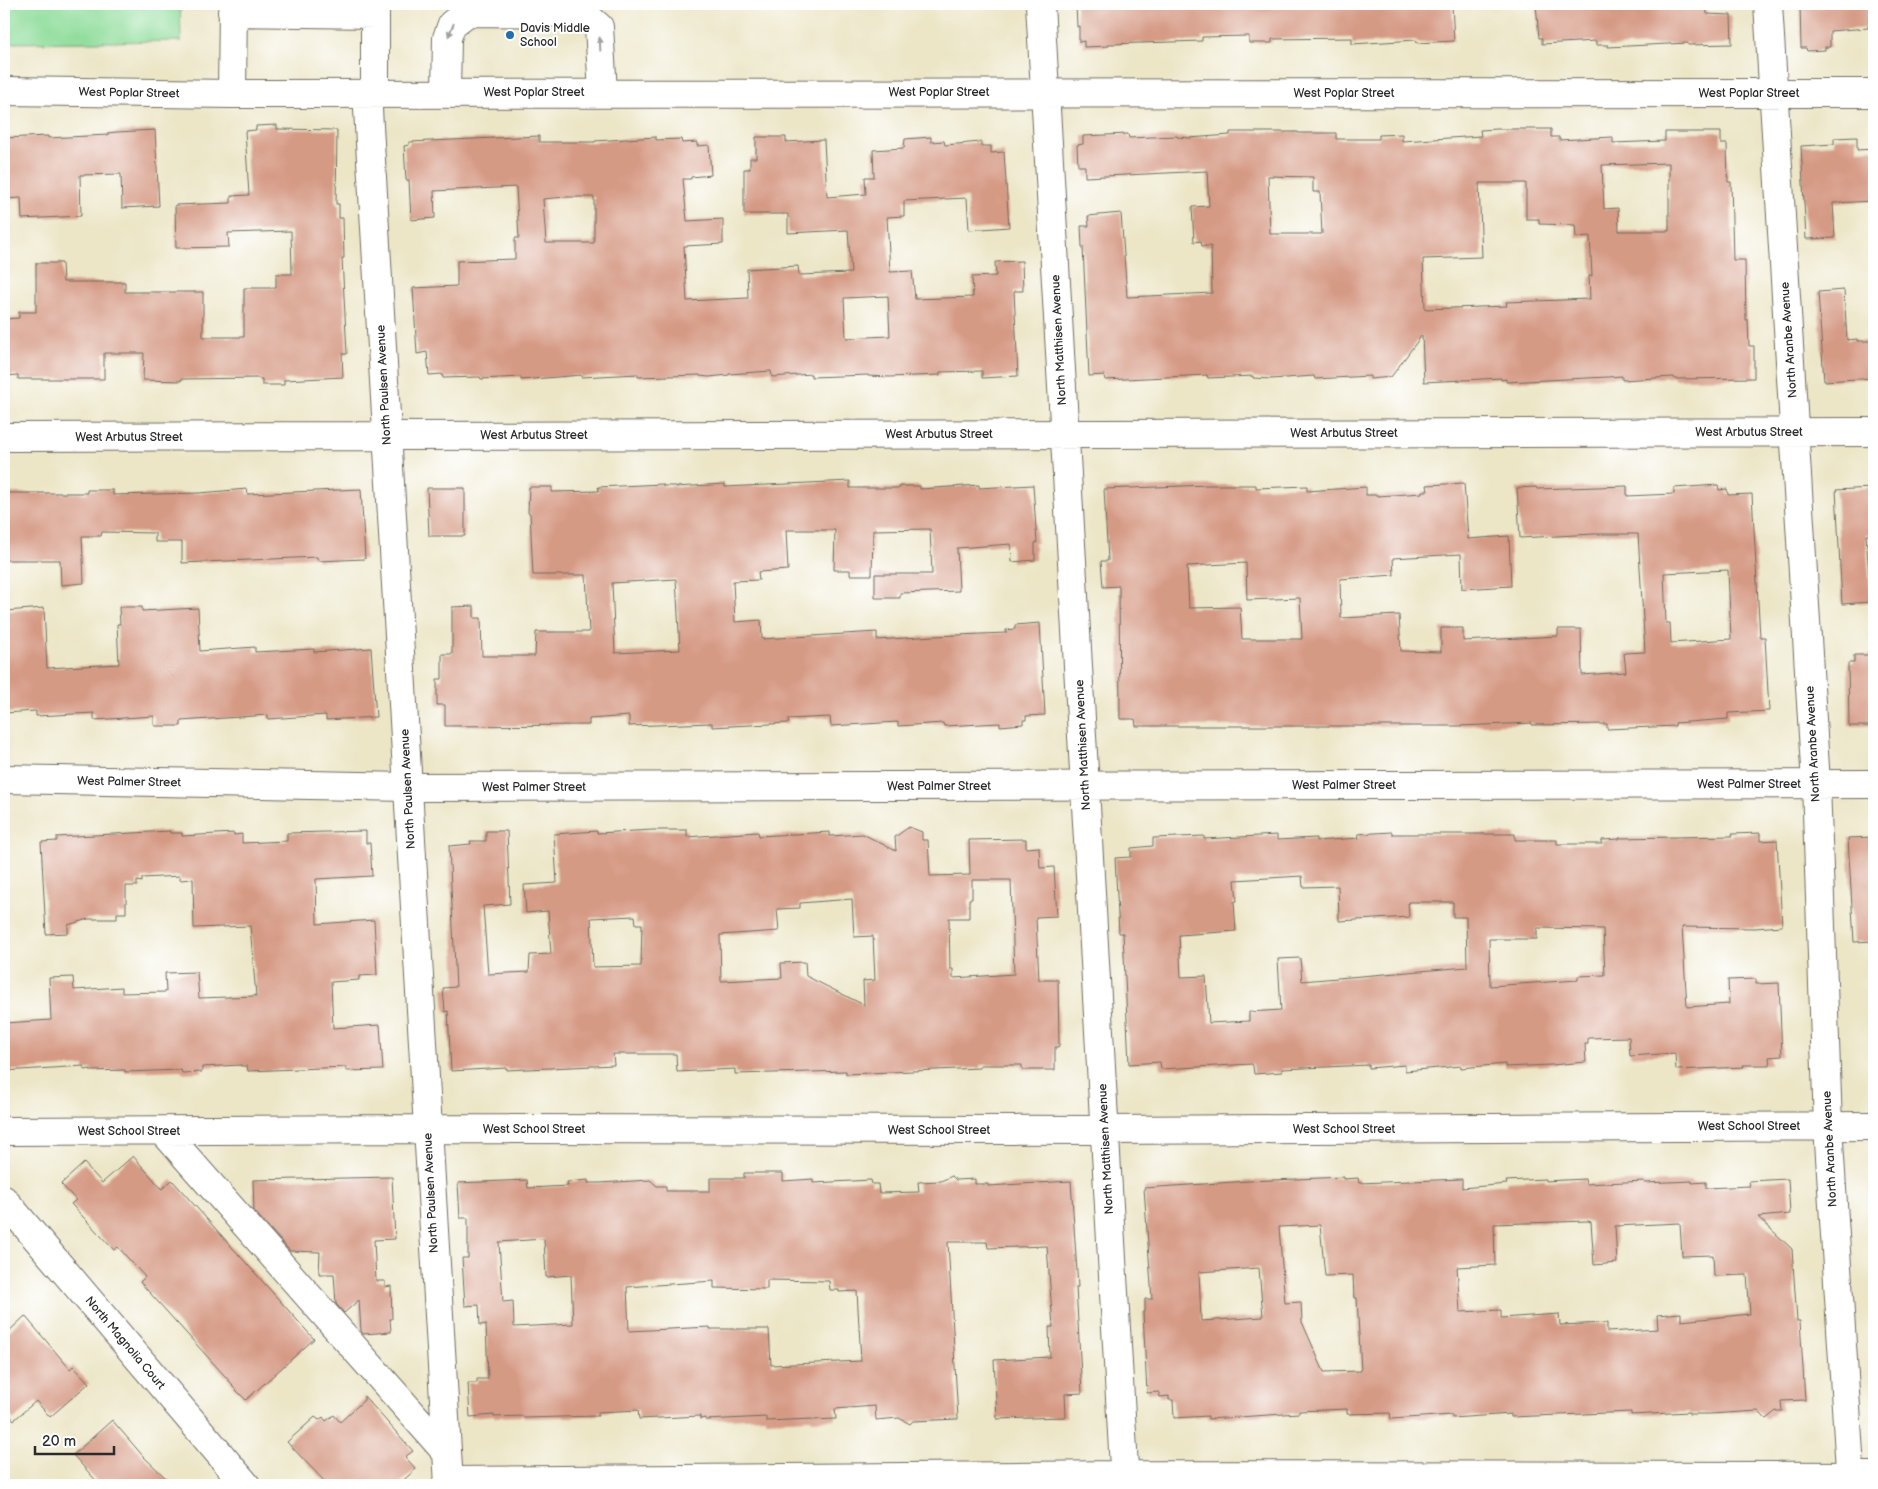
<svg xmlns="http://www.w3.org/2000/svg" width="1878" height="1489" font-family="'Balsamiq Sans',sans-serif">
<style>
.green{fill:#90dd9b;stroke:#5e8463}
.building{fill:#d59a84;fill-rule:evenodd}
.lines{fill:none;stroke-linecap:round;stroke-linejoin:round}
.minor-casing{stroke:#6f6c62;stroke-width:30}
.minor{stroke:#fff;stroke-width:28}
.oneway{fill:#a0a0a0}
.poi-dot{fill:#1f6fb2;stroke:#fff;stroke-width:2}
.labels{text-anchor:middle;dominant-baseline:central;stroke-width:4;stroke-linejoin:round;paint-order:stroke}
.poi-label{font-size:12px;fill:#2b2b2b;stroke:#fff;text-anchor:start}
.street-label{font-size:12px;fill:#2b2b2b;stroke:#fff}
</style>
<rect width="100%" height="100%" fill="#fff"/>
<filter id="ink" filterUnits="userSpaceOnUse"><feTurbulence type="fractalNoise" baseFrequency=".02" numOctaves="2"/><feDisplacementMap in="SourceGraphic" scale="10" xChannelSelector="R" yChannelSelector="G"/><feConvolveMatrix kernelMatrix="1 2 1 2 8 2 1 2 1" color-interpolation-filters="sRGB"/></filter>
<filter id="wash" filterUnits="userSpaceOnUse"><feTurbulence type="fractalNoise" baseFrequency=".0096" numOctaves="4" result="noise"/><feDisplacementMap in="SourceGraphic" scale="20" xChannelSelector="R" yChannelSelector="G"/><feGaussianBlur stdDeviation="1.12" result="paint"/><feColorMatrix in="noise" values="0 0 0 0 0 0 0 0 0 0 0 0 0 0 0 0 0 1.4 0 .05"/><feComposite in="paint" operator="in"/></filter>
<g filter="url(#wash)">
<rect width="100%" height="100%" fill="#ece6c7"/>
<!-- green -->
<path class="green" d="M4,4H180L181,41L4,43Z"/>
<g id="blocks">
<!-- building -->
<path class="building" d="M1076,4H1452L1454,41L1417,43L1416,40L1352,44V38L1272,39V43H1249V36L1202,37V41L1109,44V46L1084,47V41L1079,42V26L1077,27Z
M1536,4H1599V7L1643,6V4H1706L1707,14L1731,15L1732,44L1688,45V43L1608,47V45H1596V41L1542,44V38H1539Z
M1800,4H1874V26H1868V28L1830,31V47H1825V50L1807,51L1806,48H1801Z
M277,125V129L337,130L336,204H339V218H343L344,258H342L347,354H342L343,377L284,380V385H262V379H259V378L181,379V381L143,380L144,353H104V379H18V375L4,376V319L19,318V312H36V263H62L63,282H125V292H203V337H244V288H276V274H292L291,231L228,233L229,247L176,248L175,205L231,203V196L249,195L245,131L256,130V126Z
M1498,129H1551V137H1559V140L1613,137V143L1665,141V132H1721V144H1727L1728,182H1731L1733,260H1745L1746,320H1748L1749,346H1754V378L1674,379L1673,377L1622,380V376L1608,377L1506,382V379L1501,380V378L1424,382L1422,335L1391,377L1370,379V376L1315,379L1314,376L1271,379L1253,378V376L1208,378L1207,375L1105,380L1104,375L1089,376L1083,247H1082L1081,226H1089L1088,216L1121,213L1127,297L1212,293L1211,246H1202L1201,241L1194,242L1192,207L1209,206L1207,171L1085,177V166H1078L1077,145L1083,144V136L1128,134L1129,138L1177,136V137L1189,138L1230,135V132H1298V133H1336V139H1379V135L1402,134V141L1481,136L1480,130ZM1669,163V231H1619L1618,208L1604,209L1602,165ZM1268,176L1313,177V192H1320L1322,234H1270ZM1479,183H1526V219H1539V224L1575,225L1576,237L1590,236L1592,276H1589L1590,299L1506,302L1507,306L1425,309L1423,259L1482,257Z
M155,130L159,206L122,208L121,174L80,175L81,216L22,219L21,198L4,199V138L48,136V138L108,135V133L117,132Z
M539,136V142H595V141L656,137V140L681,139L682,143L697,142V146L709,145L711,175L691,177V179H683L687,221L723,219V244L684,246L687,301L748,298L747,269L798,266L799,275L851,273L848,230L788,233V214H744V169H750V158H756V137H786V142L824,140L827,197L866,194L865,177H874L873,150L904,148L905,139L931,137V142L944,141L945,145L981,142V146H991V153L1004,152L1009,227L969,230L967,198L904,201V216L887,217L890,272L912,271L915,299L973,297L972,277L996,276L995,262L1022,261L1023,291H1014L1018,376L982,378V371L940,372V375L889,377L868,376V375L811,377V374L772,377L771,371L729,374V375L709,377L700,376V375L638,377V374L581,377V375L521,380V377L481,379L480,377L443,378L442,374L429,375L427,352L417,354L413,288L457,286V261L515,259V238H519L516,187L434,191L435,218L411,220L409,180H406L404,146L409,145V142ZM566,197H594V243H546L543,199ZM888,296L890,336L846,338L844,298Z
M1857,137V150L1874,149V201L1833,203L1835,238L1806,239L1801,146L1834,144V138Z
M1844,290L1847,340L1857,339V341H1874V378L1824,381L1818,292Z
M850,481V488H900V486H920V489L979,485V488L1033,485L1037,543H1035V560L1012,562L1011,544L957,548L959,591L900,593V598H875V574H932L930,529L873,530L872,575H850V570H834L835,530H786L788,570L758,572L759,580L733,581L735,622L761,620L762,639L877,632V640L933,636L1006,633V630L1015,629V625L1040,623L1045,715L1026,716V720H1023V724L1000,726V723L944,726L943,723L898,726V722L831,726L830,717L788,719L789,723L712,727V723L629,726V716L589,719V725L445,726V705H437V679H442V654H452V607L474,606V618H481L482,656H535L536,632H589L586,575H533L530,513H528L529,487H552V492L599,491L598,487L663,484V486H676V487L725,484V487ZM676,579L680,650L615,653L612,583Z
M1464,483L1468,539L1509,536L1511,586L1462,589L1461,554L1393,558L1394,575L1340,579L1341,618L1399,615L1401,651L1441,652V628H1463V641L1558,636V629H1581L1582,675L1626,672L1624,653L1645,652L1638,534H1594L1520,538L1517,488L1536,487L1537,489L1627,486V496L1674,494V488L1718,485L1719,490L1727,489L1728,495L1752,494L1760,637H1765L1769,711L1728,713V719L1675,723V726L1607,729V724L1532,725V723L1459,726H1136L1135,719H1120L1119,586L1103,587L1101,561H1108L1104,489L1208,485H1256V488L1307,486V491L1366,487V495H1378V496L1422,493V491H1428L1427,485ZM1246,563L1247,600L1300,598L1302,639H1242L1240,607L1189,608L1187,566ZM1728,570L1731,639L1671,643L1670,623H1666L1664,573Z
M427,488H465V536H429Z
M1871,488L1873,535H1866L1871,602L1842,604L1836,490Z
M247,489L248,494L361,489L365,559L318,561L317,557L182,563V542H155V533L102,532L101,536H82L84,583L61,585L60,560H4V493H87V490H113V495L199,493Z
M119,607H142V611L198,608L200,651L255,647V652L314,649V652L371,648L376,717L326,720V715L268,719V715L181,721V726H156L154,725V716L94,720V713L36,716V711L4,713V666H7L4,632H6V611L44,608L47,668L119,664L117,624H120Z
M1854,655H1874V726H1849L1848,663H1854Z
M909,827L922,832V840H928L930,876L970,875L969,840L1026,839V848L1039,847L1040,868L1054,867L1057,916L1036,917L1039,980H1058L1059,1047H1055V1070H1022V1065H980V1068L846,1074V1071L735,1074V1069L677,1072L676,1054H613L614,1065L507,1070V1068L451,1071L448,1011L445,1012L443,988L456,987L449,846L471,844L470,841H486V831H507L510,904L483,906L488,974L529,972L530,955L551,954L548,911L526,913L524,885L557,883L554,834L597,831V833L653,830H687V837L758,832L759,836L830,832V836L863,834L896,851L895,837ZM972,880H1011L1014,974L953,978V969H950L949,918H969V899H972ZM852,899L854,937L873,936L875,980L863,981L864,1005L806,976L805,962L781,963L782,978L721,981L720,935L779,931L777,909L800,908V903ZM635,916L636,924H642L641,966L593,967L591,918Z
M170,831V833H182V836L234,833V835L242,834V843L287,841V833L366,831V843H370L372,876L316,879L317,924L374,920L377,975L359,976V980L331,982L333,1028L380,1025L383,1070L346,1071V1067L248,1071L247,1066H241V1065L202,1067V1072L182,1073L181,1070L125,1072V1070L91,1071V1069L84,1070V1066L4,1071V1023L51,1020L49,978L73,977L74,990L122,987V993L166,992L165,973L197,972L199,998L256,996L250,926L194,928L193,879L180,880V876L142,878V882L137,881V886H126V913H117V919H88L68,925V933L46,934L41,842L57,841V837Z
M1392,832V834H1515V840H1557V844H1602V840L1619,839V838L1732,836V834L1760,833V841L1777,840L1782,926L1755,928L1682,927L1687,1007L1729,1004L1728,980L1756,979V984L1779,983L1782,1056L1769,1057L1770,1065H1743L1744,1067L1676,1070L1675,1053L1630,1056L1629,1037L1588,1038V1044H1585L1586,1062L1551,1065L1505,1067V1064L1461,1068V1066L1405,1071V1065L1369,1068V1065L1282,1069V1072L1254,1074L1253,1066L1252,1064L1161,1069L1160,1062L1129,1064L1123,933H1119L1115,858L1131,857V848L1153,846V838L1204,836V839L1277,835V840L1316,838V841L1359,838L1358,834ZM1302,876L1303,887L1338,886L1339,921L1409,917L1408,902H1453V917H1466L1467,967L1302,981L1300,958L1278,959L1281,1010L1249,1012V1021L1209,1023L1206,976L1181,977L1179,935L1236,931L1234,902L1237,901L1235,880ZM1537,928L1603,929L1605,975L1578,976V980L1490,986L1489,939H1537Z
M1874,837V941L1854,942L1848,838Z
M133,1156L162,1189L172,1180L314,1339L246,1400L232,1386L233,1385L140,1282L145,1277L118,1247L114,1250L71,1204L76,1200L61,1184L84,1163L102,1183Z
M744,1173H783V1181L813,1179V1183L871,1180L872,1184H878L879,1193L919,1192L918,1182L941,1181L952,1176L956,1180L975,1179V1184H988V1186L1071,1181L1078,1287H1076L1082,1393L1065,1394L1066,1417L997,1419L994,1360L1050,1357L1049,1327H1053L1047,1246L988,1248L987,1242H948L958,1419L913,1421L910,1424L899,1418L876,1420L875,1406L835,1409L836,1419L812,1420V1419L766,1421V1417L706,1420V1418L700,1419V1416L639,1419L638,1410L598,1412V1416L524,1418L523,1416L494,1417V1415L470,1417L468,1383H477V1379H488L486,1324L480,1325L479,1305L465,1306L462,1258H468V1218H460L458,1183L527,1180L528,1188L568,1186L567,1182L588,1180V1183H600L650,1180L657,1186H666V1191H710V1178H744ZM544,1239L546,1277L571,1275L573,1324L514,1327L513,1301L503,1302L499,1242ZM767,1280L829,1281L830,1290H839V1292L857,1291L861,1361L771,1365L769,1329H710V1327L629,1331L627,1287L714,1281V1288L767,1289Z
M392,1177L395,1239L374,1240L376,1281H385V1287L391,1286L392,1319H390L391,1332L363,1334L361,1331L359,1300L344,1313L336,1304L334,1274H319L320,1252L290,1251L254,1211L253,1180Z
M1344,1177V1179L1358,1178L1359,1183L1462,1179V1188L1507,1184L1506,1181L1545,1179V1181L1585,1179L1586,1184L1644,1181L1645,1183L1692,1181V1183L1706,1182V1188L1750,1186L1749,1181L1788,1179L1790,1214L1758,1217L1792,1249L1797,1321H1800L1805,1400L1781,1401L1782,1411H1776L1766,1419L1758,1411L1710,1414H1689V1412L1631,1415V1412L1511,1417V1414L1452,1418V1415L1391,1419L1390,1413L1347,1414V1409L1299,1411V1413L1208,1419V1416L1174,1418L1173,1400H1169V1396L1160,1397L1159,1392L1147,1393L1143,1312H1145V1299H1152L1144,1188L1249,1181ZM1588,1221L1591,1222L1594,1265L1617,1263L1615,1226L1680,1223L1682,1256L1713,1255L1714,1276L1747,1275L1750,1314L1681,1321V1313L1657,1315L1658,1329L1607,1332V1323L1560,1325L1559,1314L1501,1318V1310L1460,1312L1457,1267L1495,1265L1494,1224ZM1320,1225L1325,1276L1353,1275L1354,1298H1357L1361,1371L1324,1372L1302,1322L1301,1302L1285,1303L1279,1227ZM1259,1268L1263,1317L1201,1321L1199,1272Z
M25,1316L70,1369L73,1366L89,1383L50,1417L36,1401L14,1420L4,1409V1336Z
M364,1396L413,1451L405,1457L416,1469L398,1485H328L287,1442L315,1417L319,1420L323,1417L326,1421L334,1415L340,1422L364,1400Z
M112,1420L143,1456L173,1485H100L73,1455Z"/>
</g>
</g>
<g filter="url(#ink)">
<use href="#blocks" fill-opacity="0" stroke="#6f6c62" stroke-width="1"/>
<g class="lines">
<!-- minor casing -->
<g class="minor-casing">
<path id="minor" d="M1040,4L1125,1485
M1768,4L1816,784L1828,1126L1851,1485
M232,12L375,14
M4,91L232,94L1874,93
M367,92L449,1485
M375,92V4
M446,92L447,38L452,24L468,12L583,13L599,27L603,92
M232,94L233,4
M4,437L1874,432
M4,779L408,787L1874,784
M4,1131L428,1129L1105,1130L1874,1126
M163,1131L446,1452
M4,1200L246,1485
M448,1481L1125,1475L1874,1476"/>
</g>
<!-- minor -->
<use href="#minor" class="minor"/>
</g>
<!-- one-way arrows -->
<defs><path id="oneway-solid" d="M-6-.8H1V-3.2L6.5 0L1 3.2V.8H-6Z" transform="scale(1.25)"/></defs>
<g class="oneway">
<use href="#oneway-solid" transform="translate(451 30) rotate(113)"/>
<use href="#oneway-solid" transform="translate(600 44) rotate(-93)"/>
</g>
</g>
<!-- markers -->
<circle class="poi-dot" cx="510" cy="35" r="5"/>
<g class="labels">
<!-- poi labels -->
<g class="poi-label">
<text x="520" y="28">Davis Middle<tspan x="520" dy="14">School</tspan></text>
</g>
<!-- street labels -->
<g class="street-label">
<text x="534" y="92">West Poplar Street</text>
<text x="939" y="92">West Poplar Street</text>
<text transform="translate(129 93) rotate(1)">West Poplar Street</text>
<text x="1344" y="93">West Poplar Street</text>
<text x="1749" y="93">West Poplar Street</text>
<text transform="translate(1059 340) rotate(-93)">North Matthisen Avenue</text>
<text transform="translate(1789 340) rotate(-94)">North Aranbe Avenue</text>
<text transform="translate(384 385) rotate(-93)">North Paulsen Avenue</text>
<text x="1749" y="432">West Arbutus Street</text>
<text x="1344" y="433">West Arbutus Street</text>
<text x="939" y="434">West Arbutus Street</text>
<text x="534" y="435">West Arbutus Street</text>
<text x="129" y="437">West Arbutus Street</text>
<text transform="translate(1813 744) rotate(-93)">North Aranbe Avenue</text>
<text transform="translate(1083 745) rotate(-93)">North Matthisen Avenue</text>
<text transform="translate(129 782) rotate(1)">West Palmer Street</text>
<text x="1749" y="784">West Palmer Street</text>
<text x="1344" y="785">West Palmer Street</text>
<text x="939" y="786">West Palmer Street</text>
<text x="534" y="787">West Palmer Street</text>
<text transform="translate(408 789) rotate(-93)">North Paulsen Avenue</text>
<text x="1749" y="1126">West School Street</text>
<text x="534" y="1129">West School Street</text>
<text x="1344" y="1129">West School Street</text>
<text x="939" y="1130">West School Street</text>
<text x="129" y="1131">West School Street</text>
<text transform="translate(1106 1149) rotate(-93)">North Matthisen Avenue</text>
<text transform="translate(1830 1149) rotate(-93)">North Aranbe Avenue</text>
<text transform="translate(431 1193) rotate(-93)">North Paulsen Avenue</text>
<text transform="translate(125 1343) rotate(50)">North Magnolia Court</text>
</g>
</g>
<!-- margin -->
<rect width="1878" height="1489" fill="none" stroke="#fff" stroke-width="20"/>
<!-- scale -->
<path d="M35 1446v8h79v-8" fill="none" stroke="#2b2b2b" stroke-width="2.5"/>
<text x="42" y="1446" font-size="15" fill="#2b2b2b" stroke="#ffffff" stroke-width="4" paint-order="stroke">20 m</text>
</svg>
